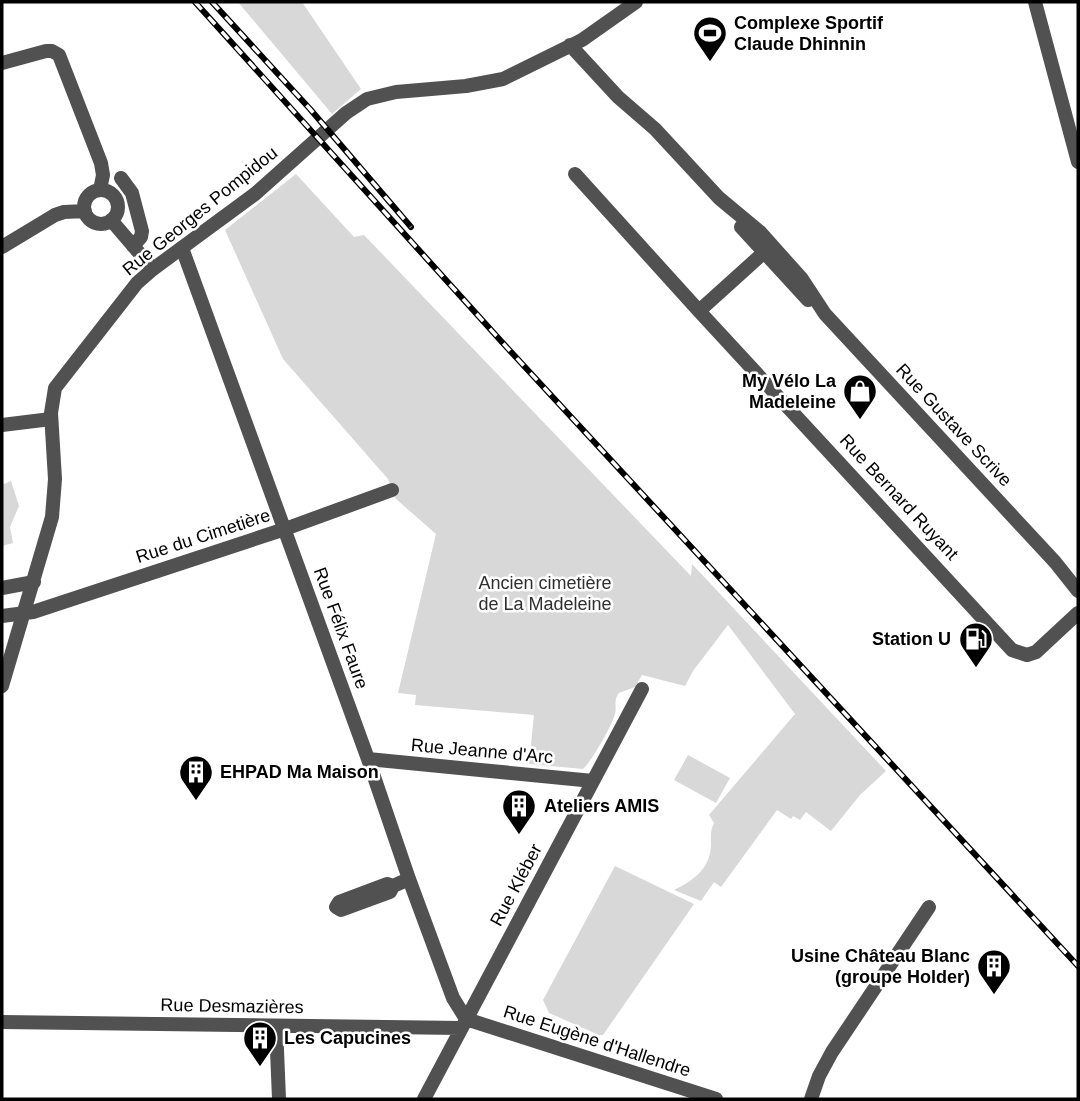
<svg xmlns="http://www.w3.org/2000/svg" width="1080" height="1101" font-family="Helvetica,sans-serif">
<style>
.green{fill:#d8d8d8}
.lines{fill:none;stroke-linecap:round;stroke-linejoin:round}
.minor{stroke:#515151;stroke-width:14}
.tertiary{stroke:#515151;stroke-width:14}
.rail-casing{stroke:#000;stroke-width:6}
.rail{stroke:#fff;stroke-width:3.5;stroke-dasharray:10;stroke-linecap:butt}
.labels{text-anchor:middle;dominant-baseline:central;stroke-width:5;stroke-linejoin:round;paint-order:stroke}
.poi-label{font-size:18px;font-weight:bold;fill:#000;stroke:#fff;text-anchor:start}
.street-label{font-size:18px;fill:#000;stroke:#fff}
.park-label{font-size:18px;fill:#2f2f2f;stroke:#fff}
</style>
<rect width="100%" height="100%" fill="#fff"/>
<!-- green -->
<path class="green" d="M238,2H302L361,89L332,114Z
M296,174L354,237L364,235L691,576L692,564L886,771L860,795L831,831L806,812L800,820L793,816L791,819L777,810L721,887L714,882L701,901L674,890C694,880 710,869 711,845C711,836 710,831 714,823L709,815L795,714L728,625L693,671L685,686L642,675L635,687L619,693C613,701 617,706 615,714C612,726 591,762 583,769L529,764L534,715L415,705L416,695L398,693L436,534L396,499L388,479L283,359L225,230Z
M11,481L19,506L10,527L13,543L2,546V485Z
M688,755L730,778L716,803L674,780Z
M615,866L694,904L603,1035H599L549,1013L543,1000Z"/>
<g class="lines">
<!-- minor -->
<path class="minor" d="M1035,2L1078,162
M2,63L46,51H52L59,55L101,163L103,175L100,190
M575,174L699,311L771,246
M121,178L132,193L142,231L141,237L133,246
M84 207a17 17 0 1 1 34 0a17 17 0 1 1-34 0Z
M111,220L153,269
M2,247L55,215L64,212L85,211
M182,248L368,759L409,879L453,998L466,1019
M699,311L1012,650L1027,655L1036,652L1078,613
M2,425L51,419
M2,588L34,582
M2,616L33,612L285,529L392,490
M368,759L593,781
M393,886L387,884L339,902L336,907L341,910L390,892L393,886L409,879
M466,1019L716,1099
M2,1022L461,1028
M276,1026L279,1099
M424,1099L642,689
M811,1099L819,1076L832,1052L929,907"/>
<!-- tertiary -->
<path class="tertiary" d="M570,45L618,97L655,129L719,198L760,232L802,279L825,314L1055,562L1078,591
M741,227L808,300
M2,686L52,517L55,479L51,413L55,388L137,283L153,269L255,194L346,113L367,99L396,92L466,86L503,79L582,40L636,2"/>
<!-- rail casing -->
<g class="rail-casing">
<path id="rail" d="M195,2L501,341L1078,966
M212,2L310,109L411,227"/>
</g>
<!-- rail -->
<use href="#rail" class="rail"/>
</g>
<!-- icons -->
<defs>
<g id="stadium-pin" transform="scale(1.75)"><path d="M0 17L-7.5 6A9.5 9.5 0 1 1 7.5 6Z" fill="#000" stroke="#fff"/><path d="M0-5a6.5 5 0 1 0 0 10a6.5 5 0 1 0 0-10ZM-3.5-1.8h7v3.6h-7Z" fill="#fff"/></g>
<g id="shop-pin" transform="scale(1.75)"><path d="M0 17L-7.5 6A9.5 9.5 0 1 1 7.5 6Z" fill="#000" stroke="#fff"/><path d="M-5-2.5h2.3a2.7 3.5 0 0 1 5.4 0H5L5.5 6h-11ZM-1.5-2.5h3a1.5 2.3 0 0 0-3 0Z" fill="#fff"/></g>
<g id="fuel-pin" transform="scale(1.75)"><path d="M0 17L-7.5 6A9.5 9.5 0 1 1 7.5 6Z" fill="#000" stroke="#fff"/><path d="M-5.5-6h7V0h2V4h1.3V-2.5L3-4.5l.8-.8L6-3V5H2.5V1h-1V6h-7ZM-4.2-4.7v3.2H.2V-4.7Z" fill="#fff"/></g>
<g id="building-pin" transform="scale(1.75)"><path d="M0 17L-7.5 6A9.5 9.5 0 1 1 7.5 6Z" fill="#000" stroke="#fff"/><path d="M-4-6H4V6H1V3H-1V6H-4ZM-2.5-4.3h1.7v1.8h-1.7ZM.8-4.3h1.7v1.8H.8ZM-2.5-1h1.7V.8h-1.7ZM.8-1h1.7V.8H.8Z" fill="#fff"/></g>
</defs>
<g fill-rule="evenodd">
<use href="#stadium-pin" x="710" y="33"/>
<use href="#shop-pin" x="860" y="391"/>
<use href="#fuel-pin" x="976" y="639"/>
<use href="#building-pin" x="196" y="772"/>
<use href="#building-pin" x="519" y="806"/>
<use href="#building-pin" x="994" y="966"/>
<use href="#building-pin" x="260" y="1038"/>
</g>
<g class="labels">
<!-- poi labels -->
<g class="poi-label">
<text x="734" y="23">Complexe Sportif<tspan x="734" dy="21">Claude Dhinnin</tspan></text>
<text x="836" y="381" text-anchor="end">My Vélo La<tspan x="836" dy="21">Madeleine</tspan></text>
<text x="951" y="639" text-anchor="end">Station U</text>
<text x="220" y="772">EHPAD Ma Maison</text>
<text x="544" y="806">Ateliers AMIS</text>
<text x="970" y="956" text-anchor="end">Usine Château Blanc<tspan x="970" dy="21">(groupe Holder)</tspan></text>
<text x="284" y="1038">Les Capucines</text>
</g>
<!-- street labels -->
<g class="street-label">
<text transform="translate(200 211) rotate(-39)">Rue Georges Pompidou</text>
<text transform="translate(954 425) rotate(47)">Rue Gustave Scrive</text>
<text transform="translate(899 497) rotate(47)">Rue Bernard Ruyant</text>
<text transform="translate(203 536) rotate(-18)">Rue du Cimetière</text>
<text transform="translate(341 628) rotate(70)">Rue Félix Faure</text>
<text transform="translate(482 751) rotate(5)">Rue Jeanne d'Arc</text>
<text transform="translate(516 885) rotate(-62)">Rue Kléber</text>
<text transform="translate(232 1006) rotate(1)">Rue Desmazières</text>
<text transform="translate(597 1041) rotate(18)">Rue Eugène d'Hallendre</text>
</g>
<!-- park labels -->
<g class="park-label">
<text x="545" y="583">Ancien cimetière<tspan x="545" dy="21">de La Madeleine</tspan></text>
</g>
</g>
<!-- border -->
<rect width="1080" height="1101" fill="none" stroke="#000000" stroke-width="7"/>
</svg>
